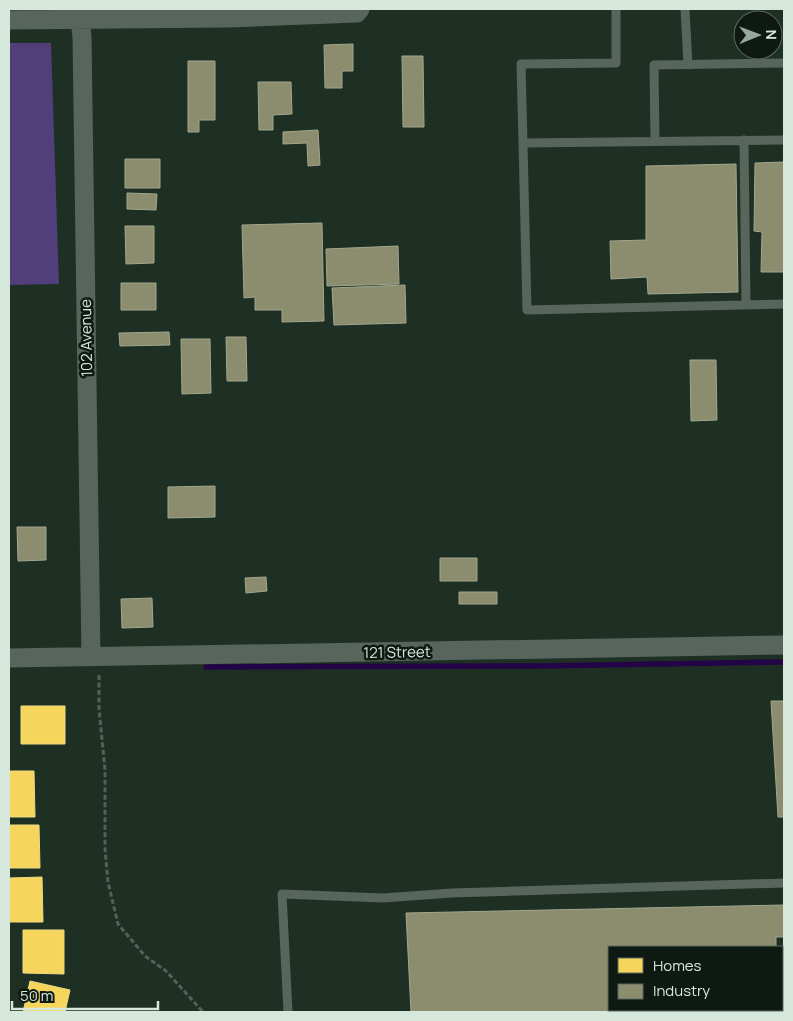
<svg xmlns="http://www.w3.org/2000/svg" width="793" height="1021" font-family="Manrope,sans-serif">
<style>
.green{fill:#513f7c}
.homes{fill:#f6d55c;stroke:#ecda82}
.industry{fill:#8c8c6e;stroke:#a2a78f}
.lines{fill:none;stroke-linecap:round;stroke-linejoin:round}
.stream{stroke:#230547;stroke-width:5.5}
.path{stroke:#556059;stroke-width:3;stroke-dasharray:5 2.5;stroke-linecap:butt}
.service{stroke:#58655c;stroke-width:9}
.minor{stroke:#58655c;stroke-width:19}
.labels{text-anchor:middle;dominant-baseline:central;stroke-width:5;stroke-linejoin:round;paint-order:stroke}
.street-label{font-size:15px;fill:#d6e7db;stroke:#0d1911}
</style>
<rect width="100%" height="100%" fill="#1e2f24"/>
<!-- green -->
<path class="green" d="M9,43H51L59,284L9,285Z"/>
<!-- homes -->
<path class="homes" d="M21,706H65V744H21Z
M9,771H34L35,817H9Z
M9,825H39L40,868H9Z
M42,877L43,922H9V878Z
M23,930H64V974L23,973Z
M30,981L70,990L65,1012H23Z"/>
<!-- industry -->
<path class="industry" d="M353,44V71H342V88H325L324,45Z
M402,56H423L424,127H403Z
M188,61H215V120H199V132H188Z
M258,82H291L292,114L273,115V130H259Z
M318,130L320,165L308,166L307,143L283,144V132Z
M125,159H160V188H125Z
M784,162V272H761L762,232L754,231L755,163Z
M736,164L738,292L648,294L647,277L611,279L610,241L646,240V166Z
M127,193L157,194L156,210L127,209Z
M322,223L324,321L282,322V310H255V297L244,298L242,225Z
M125,226H154V263L126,264Z
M398,246L399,284L327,286L326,249Z
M121,283H156V310H121Z
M405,285L406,323L334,325L332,288Z
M169,332L170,345L120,346L119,333Z
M226,337H246L247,381H227Z
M181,339H210L211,393L182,394Z
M690,360H716L717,420L691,421Z
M215,486V517L168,518V487Z
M17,527H46V560L18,561Z
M440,558H477V581H440Z
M266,577L267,591L246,593L245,578Z
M459,592H497V604H459Z
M152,598L153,627L122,628L121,599Z
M771,701H784V817H778Z
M784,905V937H776V947H609V1010H778V1012H411L406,913Z"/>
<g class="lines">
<!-- stream -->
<path class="stream" d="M206,667L538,666L784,662"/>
<!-- path -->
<path class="path" d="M99,675V709L105,769V849L108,882L118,924L145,956L166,971L203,1012"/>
<!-- service -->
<path class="service" d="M616,9V63L521,64L523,143L784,140
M685,9L688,65
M744,140L746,305
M655,141L654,65L784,63
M523,143L527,310L784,304
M288,1012L282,894L383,898L452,893L784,883"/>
<!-- minor -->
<path class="minor" d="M80,19L82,37L91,657
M9,20L227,18L357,13L360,9
M9,658L784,645"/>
</g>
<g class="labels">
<!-- street labels -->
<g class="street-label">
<text transform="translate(86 338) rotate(-91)">102 Avenue</text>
<text transform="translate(397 652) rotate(-1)">121 Street</text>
</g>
</g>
<!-- border -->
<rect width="793" height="1021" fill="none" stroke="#d6e7db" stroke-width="20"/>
<!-- legend -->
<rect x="608" y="946" width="175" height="65" fill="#0d1911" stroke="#5d6b62"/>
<rect x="618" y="958" width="25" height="15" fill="#f6d55c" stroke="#5d6b62"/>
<text x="653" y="971" font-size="15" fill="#d6e7db">Homes</text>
<rect x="618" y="984" width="25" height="15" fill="#8c8c6e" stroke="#5d6b62"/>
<text x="653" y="996" font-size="15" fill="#d6e7db">Industry</text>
<!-- north arrow -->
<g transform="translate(758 35) rotate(89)"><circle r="24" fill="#0d1911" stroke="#5d6b62"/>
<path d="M0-4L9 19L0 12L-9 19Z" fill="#96a79b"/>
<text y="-8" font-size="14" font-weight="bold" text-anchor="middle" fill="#d6e7db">N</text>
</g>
<!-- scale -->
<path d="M12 1001v8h146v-8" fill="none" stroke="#d6e7db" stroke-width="2.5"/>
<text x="20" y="1001" font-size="15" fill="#d6e7db" stroke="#0d1911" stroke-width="4" paint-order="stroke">50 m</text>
</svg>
